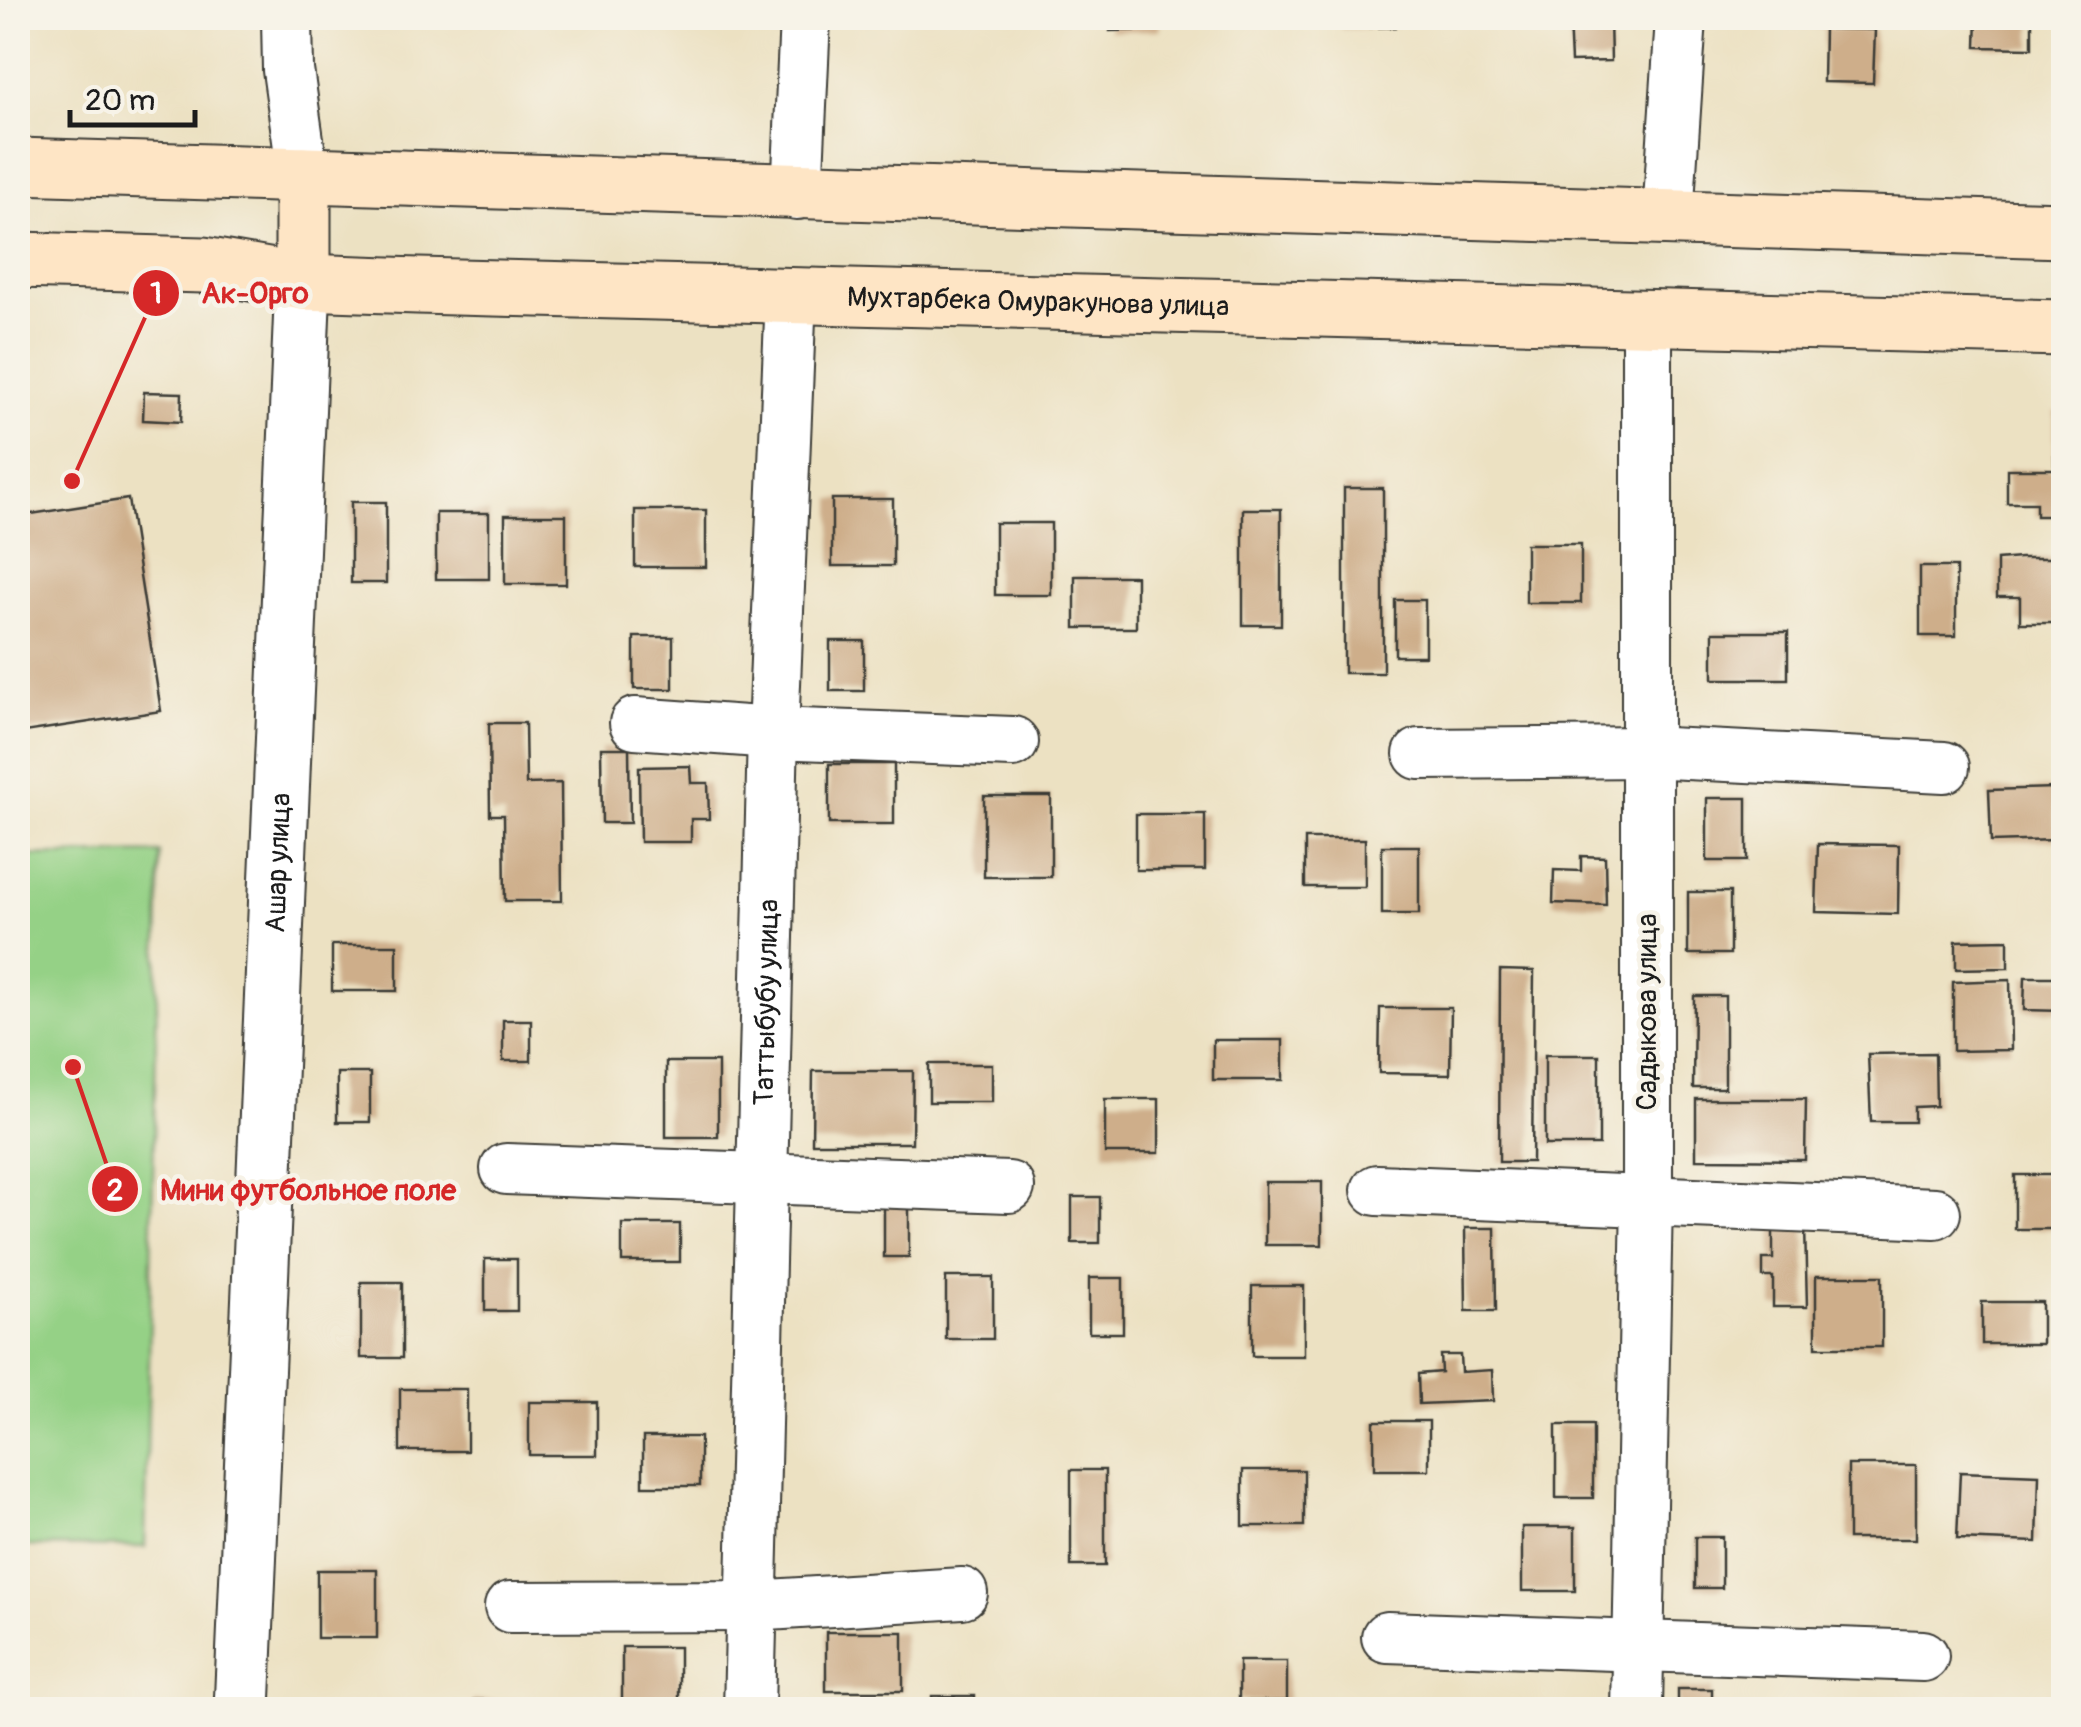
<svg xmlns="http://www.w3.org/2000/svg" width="2081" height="1727" font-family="Pangolin,sans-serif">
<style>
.green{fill:#95d186;stroke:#587651;stroke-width:2.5}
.building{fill:#ceae8a}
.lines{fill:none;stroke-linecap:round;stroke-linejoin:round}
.minor-casing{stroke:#3b3a35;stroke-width:54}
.tertiary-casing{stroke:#3b3a35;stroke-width:59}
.secondary-casing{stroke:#3b3a35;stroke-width:59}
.minor{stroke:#fff;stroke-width:50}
.tertiary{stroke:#fff;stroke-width:55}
.secondary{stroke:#fee5c5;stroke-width:55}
.labels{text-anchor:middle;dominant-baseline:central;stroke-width:9;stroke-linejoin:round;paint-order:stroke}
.street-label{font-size:28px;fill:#1c1c1c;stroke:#f7f3e8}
.leader{fill:none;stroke:#d62828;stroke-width:4}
.callout-dot{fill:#d62828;stroke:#f7f3e8;stroke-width:4}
.mark-label{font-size:30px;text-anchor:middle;font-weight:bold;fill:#fff}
.callout-label{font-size:30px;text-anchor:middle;font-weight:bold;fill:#d62828;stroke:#f7f3e8;stroke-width:9;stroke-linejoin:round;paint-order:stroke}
</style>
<rect width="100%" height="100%" fill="#f7f3e8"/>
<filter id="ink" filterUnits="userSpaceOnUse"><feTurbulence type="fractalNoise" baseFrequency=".01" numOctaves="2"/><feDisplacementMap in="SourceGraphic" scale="20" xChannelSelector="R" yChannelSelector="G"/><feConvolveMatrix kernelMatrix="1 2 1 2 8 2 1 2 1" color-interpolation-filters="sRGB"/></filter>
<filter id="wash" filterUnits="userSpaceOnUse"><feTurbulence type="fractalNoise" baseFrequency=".0048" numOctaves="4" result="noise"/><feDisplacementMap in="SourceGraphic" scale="40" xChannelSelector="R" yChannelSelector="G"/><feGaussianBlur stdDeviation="2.25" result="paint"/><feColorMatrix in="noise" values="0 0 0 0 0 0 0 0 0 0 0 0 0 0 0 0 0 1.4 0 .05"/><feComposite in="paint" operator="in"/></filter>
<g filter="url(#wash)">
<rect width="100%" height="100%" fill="#ece1c2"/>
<!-- green -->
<path class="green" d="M160,853L145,1547L18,1546V856Z"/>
<g id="blocks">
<!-- building -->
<path class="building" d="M1110,18H1159L1160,30L1110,31Z
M1341,18H1395V27L1341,29Z
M1569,18H1610L1611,61L1571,62Z
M1772,18H1831V29L1875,30L1873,83L1823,82L1824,28L1772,27Z
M1977,18H2032V48L1976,47Z
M144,392L182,393L181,422L143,420Z
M2054,411H2064V465H2054Z
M2007,469H2064V516H2036V503H2007Z
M1344,488H1383V673H1344Z
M128,499L161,711L18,733L21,653L18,516Z
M832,499H893V566H832Z
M351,502H386V583H351Z
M1243,509H1281V625H1243Z
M635,510H706V567H635Z
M436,513H489V579H436Z
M505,515H566V584H505Z
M995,523H1051V595H995Z
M1526,544H1581V603H1526Z
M2020,558H2064V623H2020V597H1997V560Z
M1920,567H1956V636H1920Z
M1075,576H1136V628H1075Z
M1395,600H1425V656H1395Z
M1713,632H1788V679H1713Z
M634,637H673V689H634Z
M830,641H864V691H830Z
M489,723H525L526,784L561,783L562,901H505L504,815H490Z
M601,748H629L630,823H602Z
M829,764H894V824H829Z
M690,766L691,783H708L709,819H691V842H640L639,767Z
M2054,788L2056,840L1991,842L1989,790Z
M984,796H1051V877H984Z
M1707,798H1747V861H1707Z
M1136,814H1205V870H1136Z
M1305,839H1365V887H1305Z
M1818,844L1899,845L1898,914L1816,912Z
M1382,846H1419V914H1382Z
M1581,856L1605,857L1606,905L1553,903L1554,870L1581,871Z
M1688,892H1730V954H1688Z
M2008,940V968L1956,969V941Z
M332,945H397V991H332Z
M1500,970L1534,971L1532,1162H1499Z
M2025,977H2064V1011L2024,1010Z
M2010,980L2011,1050L1953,1051V982Z
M1694,996H1725V1088H1693Z
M1380,1008H1451L1450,1074L1379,1073Z
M503,1020H531V1061H503Z
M1213,1040H1283V1080H1213Z
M1935,1053L1936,1106L1914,1107V1122H1871L1868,1054Z
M1545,1055H1599V1145H1545Z
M666,1062H718V1137H666Z
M929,1064H992V1102H929Z
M813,1071H913L912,1143H812Z
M337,1073H370V1122H337Z
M1105,1099H1159V1153H1105Z
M1696,1099H1806L1805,1160L1696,1159Z
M2015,1175H2064V1229H2015Z
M1265,1182H1322V1245H1265Z
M884,1197H909V1257H884Z
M1072,1197H1100V1243H1072Z
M622,1224H680V1262H622Z
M1773,1226H1805L1807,1307H1773V1277H1763V1259H1773Z
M1465,1228H1495L1496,1311H1466Z
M485,1259H517V1311H485Z
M1816,1276H1882V1347H1816Z
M946,1277H993V1339H946Z
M1089,1278H1123V1333H1089Z
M361,1282H402V1358H361Z
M1252,1286H1304V1356H1252Z
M1982,1302H2042V1344H1982Z
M1440,1355H1460L1461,1372L1492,1370L1493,1401L1419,1404L1418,1374L1441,1372Z
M400,1389H467V1451H400Z
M529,1402H597V1455H529Z
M1374,1421H1429V1470H1374Z
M1556,1425H1593V1498H1556Z
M643,1437H700V1486H643Z
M1848,1465H1916V1539H1848Z
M1071,1470H1105V1566H1071Z
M1243,1470H1304V1526H1243Z
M1960,1472L2039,1475L2037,1542L1957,1539Z
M1522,1527H1575V1591H1522Z
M1695,1537H1722V1588H1695Z
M317,1570H377V1638H317Z
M826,1632H903V1691H826Z
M622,1647H679V1710H622Z
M1239,1661H1287V1701H1239Z
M1678,1689H1712V1710H1678Z
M932,1696H975V1710H932Z
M473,1700H525V1710H473Z
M1417,1703H1467V1710H1417Z"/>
</g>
</g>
<g filter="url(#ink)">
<use href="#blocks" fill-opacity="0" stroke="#3b3a35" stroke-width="2.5"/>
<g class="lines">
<!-- minor casing -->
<g class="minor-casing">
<g id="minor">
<path d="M287,18L288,70L303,175"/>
<path d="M797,194L805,18"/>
<path d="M1668,217L1681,18"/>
<path d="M635,723L773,733L1013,742"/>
<path d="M1419,754L1647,752L1944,767"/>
<path d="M506,1169L1009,1187"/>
<path d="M1377,1190L1935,1213"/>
<path d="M510,1607L751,1606L962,1593"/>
<path d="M1387,1637L1923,1656"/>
<path id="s1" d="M749,1710L773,733L791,294"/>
<path d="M1637,1710L1647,1199V315"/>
</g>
</g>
<!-- tertiary casing -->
<g class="tertiary-casing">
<g id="tertiary">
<path id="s2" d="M242,1710L303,282"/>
</g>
</g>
<!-- secondary casing -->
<g class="secondary-casing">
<g id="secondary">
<path d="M18,166L2064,230"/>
<path d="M303,175V282"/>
<path id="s3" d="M18,260L204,265L303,282L418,286L2064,328"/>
</g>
</g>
<!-- minor -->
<use href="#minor" class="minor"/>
<!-- tertiary -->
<use href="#tertiary" class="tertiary"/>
<!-- secondary -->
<use href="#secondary" class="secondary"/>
</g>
</g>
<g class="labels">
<!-- street labels -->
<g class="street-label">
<text stroke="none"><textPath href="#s3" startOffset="1022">Мухтарбека Омуракунова улица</textPath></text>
<text stroke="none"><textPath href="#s2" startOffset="848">Ашар улица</textPath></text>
<text stroke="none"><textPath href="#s1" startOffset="708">Таттыбубу улица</textPath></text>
<text transform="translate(1647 1012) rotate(-90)">Садыкова улица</text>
</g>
</g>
<!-- callouts -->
<path class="leader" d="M72 481L156 293M73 1067L115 1189"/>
<g class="callout-dot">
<circle cx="72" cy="481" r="10"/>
<circle cx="73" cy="1067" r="10"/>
<circle cx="156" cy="293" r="25"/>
<circle cx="115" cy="1189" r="25"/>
</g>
<g class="mark-label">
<text x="156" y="303">1</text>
<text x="115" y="1200">2</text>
</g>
<g class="callout-label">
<text x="255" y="303">Ак-Орго</text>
<text x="308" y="1200">Мини футбольное поле</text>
</g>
<!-- margin -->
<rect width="2081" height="1727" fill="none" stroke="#f7f3e8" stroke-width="60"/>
<!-- scale -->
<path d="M70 110v15h125v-15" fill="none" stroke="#1c1c1c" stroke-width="5"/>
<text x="85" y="110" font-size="30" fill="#1c1c1c" stroke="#f7f3e8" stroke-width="8" paint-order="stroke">20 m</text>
</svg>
